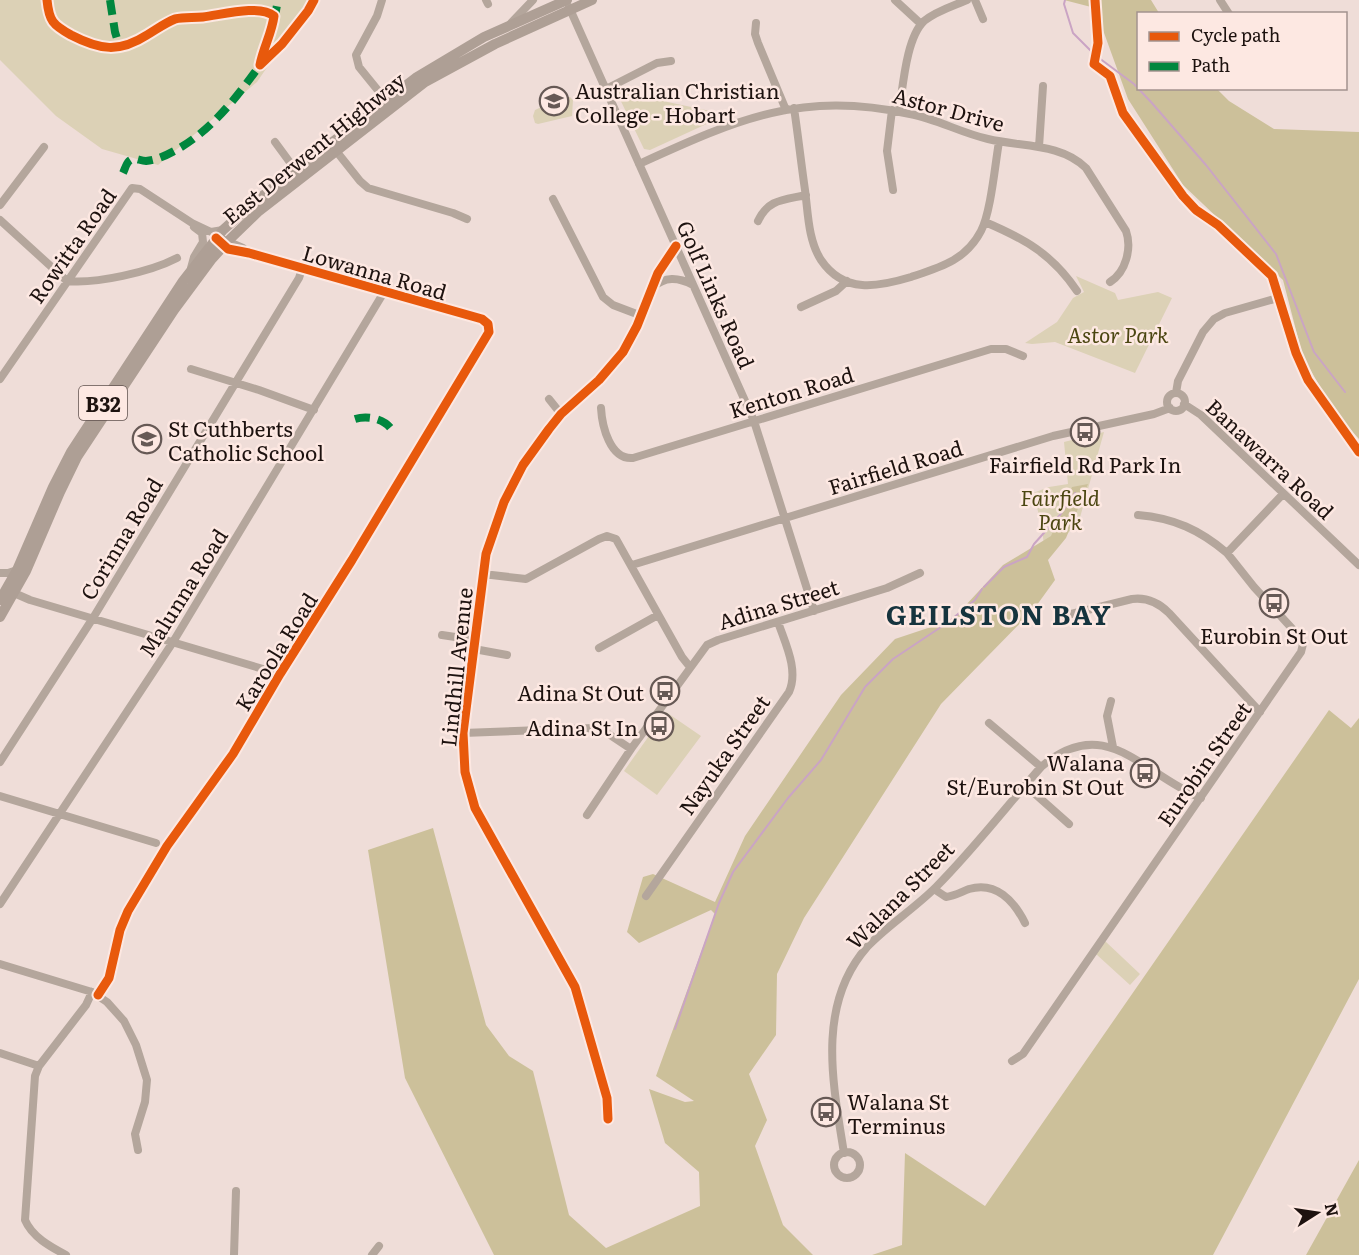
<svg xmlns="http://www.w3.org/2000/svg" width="1359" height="1255" font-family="Literata,serif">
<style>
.green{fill:#dcd1b6}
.forest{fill:#ccc09a}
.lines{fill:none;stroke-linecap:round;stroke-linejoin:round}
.stream{stroke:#caa4c4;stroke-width:2}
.minor{stroke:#b4a69c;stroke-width:8}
.major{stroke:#ae9f95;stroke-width:10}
.quiet{stroke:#00873e;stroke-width:8;stroke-dasharray:15 8;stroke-linecap:butt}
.cycleway-casing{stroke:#fde8e2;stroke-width:13}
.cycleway{stroke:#e8590c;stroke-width:9}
.labels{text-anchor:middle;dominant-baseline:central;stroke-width:5;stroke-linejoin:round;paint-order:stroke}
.shield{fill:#fde8e2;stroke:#60524e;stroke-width:1.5}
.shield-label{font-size:20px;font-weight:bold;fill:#1d120f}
.poi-label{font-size:21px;fill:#1d120f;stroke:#fde8e2;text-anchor:start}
.street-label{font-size:21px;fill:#1d120f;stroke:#fde8e2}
.park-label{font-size:21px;font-style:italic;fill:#4b4611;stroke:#fde8e2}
.district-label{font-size:27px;font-weight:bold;letter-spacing:1.5px;fill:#16343e;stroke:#fde8e2}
</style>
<rect width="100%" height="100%" fill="#efddd8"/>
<!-- green -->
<path class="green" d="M0,0H313L257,82L158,165L102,149L56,116L0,60Z
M616,91L710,111L713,121L650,150L644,149Z
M563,97H570L573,100L572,116L538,124L535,123L533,116L535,110Z
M1076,276L1115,293L1118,300L1158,292L1172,298L1135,373L1055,342L1032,344L1025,343L1057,322L1073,298L1084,292Z
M1104,432L1079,521L1045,558L1042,526L1033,493L1049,487L1068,484L1064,442Z
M666,712L701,736L657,795L624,771Z
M1105,941L1140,974L1130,985L1096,954Z"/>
<!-- forest -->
<path class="forest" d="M1064,0H1151L1159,13L1138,14V88L1217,89L1229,101L1274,129L1359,132V439L1334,411L1303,357L1283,280L1183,185L1128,99L1095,8Z
M1088,484L1066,538L1048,560L1055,580L1034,609L941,704L804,918L777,974L776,1035L749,1074L767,1120L755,1146L783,1225L813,1255H494L405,1078L368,850L433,828L486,1025L509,1056L533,1071L569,1215L606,1248L700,1206L699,1172L665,1143L649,1089L685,1102L694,1101L656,1076L715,914L711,910L639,943L627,932L643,877L653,874L715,902L745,836L841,695L895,639L952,620L1003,565L1051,536L1072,487Z
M1329,710L1351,728L1359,718V979L1213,1255H872L902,1245L905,1153L985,1206Z
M1359,1160V1255H1306Z"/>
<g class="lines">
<!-- stream -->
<path class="stream" d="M1065,0L1064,4L1073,33L1095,55L1134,84L1151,102L1206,165L1276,254L1314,352L1345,392
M984,587L1004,567L1027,557L1034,544L1060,515L1075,493
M675,1029L719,903L733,872L788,798L821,760L865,687L893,659L947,623L975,600L982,589"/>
<!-- minor -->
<path class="minor" d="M382,0L377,16L356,55L359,67L389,104
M486,0L488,4
M895,0L921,24
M975,0L983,19
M1095,0L1097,24
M1220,0L1229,14
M569,7L754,421L814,611
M511,23L533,0
M756,23L755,34L758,43L786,110
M606,89L657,63L671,61
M794,108C798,135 801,162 805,190C808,212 808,240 821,260C844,294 878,287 911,277C941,267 966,260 981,231C991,212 995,164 999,142
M892,110L887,151L893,190
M899,111C903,87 906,38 924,21C936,11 953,6 967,0
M275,142L297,172
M333,147L360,181L368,188L453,213L467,219
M1039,147L1043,86
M639,164C736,120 800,90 910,114C937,119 961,133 988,139C1021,147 1061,143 1086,168L1126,231C1132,248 1126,272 1110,282
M553,199L603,297L613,305L642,316
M0,205L44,147
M0,220L67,281C96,284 150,272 177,258
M758,221C768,199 784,200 806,195
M985,222C1025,239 1052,254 1077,291
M1218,225L1272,276L1296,353L1308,380L1359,452
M224,240L243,248L249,253
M191,268L194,257L203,242L202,233L194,227
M652,288C665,276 678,277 693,285
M801,307L836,291L847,281
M191,369L259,390L314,410
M0,379L132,188L140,189L192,223L211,232L223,230
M1176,393L1178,381L1203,332L1214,319L1225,313L1278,298
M1167 402a9 9 0 1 1 18 0a9 9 0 1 1-18 0Z
M549,399L561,414
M1184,404L1201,415L1359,565
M601,408C602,426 610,460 633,458L991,349H1006L1023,356
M1138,515C1174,518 1200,530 1227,553
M632,565L1053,436L1154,414L1170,408
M0,573H8L17,570
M483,574L526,579L599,539L607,536L616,539L682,657L690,667
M14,593L30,600L280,674
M1063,616L1132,599C1147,597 1159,603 1169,613L1260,712
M442,635L475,640
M599,648L658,615
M474,649L507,655
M1111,701L1107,716L1113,747
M989,723L1041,767
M463,733L594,728L604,731L631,749
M0,762L93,618L299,278L302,269
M1025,785L1069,824
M0,796L156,843
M587,815L631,749L707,645L718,640L887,588L920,573
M934,889L946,897C954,896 961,892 969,889C996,881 1014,901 1025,923
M646,896L789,692C799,670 785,643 778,622
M0,904L173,642L384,292
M0,964L92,992L107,1002L124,1021L136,1045L147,1080L145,1102L135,1134L138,1150
M98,995L109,978L120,930L128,911L167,846L233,754L280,674L352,560L489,332L488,324L482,319L249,253C238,253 228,250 220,243
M0,1053L39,1066
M1012,1061L1023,1054L1301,652L1303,644L1298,635L1254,587L1227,553L1283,494
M608,1119L607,1098L575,987L475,808L465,772L463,733L486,554L504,502L523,465L549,429L561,414L599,380L623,352L637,326L658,273L676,246
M834 1165a13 13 0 1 1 26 0a13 13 0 1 1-26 0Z
M844,1153C833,1084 816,1005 867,947C888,925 914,909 936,887C973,850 1006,807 1041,767C1106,711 1143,775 1201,798
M66,1255C51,1247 32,1237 25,1220L35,1076L39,1066L86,1005L92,992
M234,1255L236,1191
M372,1255L379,1246"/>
<!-- major -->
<path class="major" d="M0,600L17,570L53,487L71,452L183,281L223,230L252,204L417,77L484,37L567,0
M0,617L26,571L60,492L77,457L174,310L211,260L229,240L259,211L425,82L495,44L592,0"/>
<!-- quiet -->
<path class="quiet" d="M110,0L115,32L119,45
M274,21L278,0
M123,173C125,169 126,164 129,161C135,156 139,161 146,161C157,160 167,155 176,150C211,131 237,97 260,65
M355,419C368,415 385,419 392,430"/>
<!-- cycleway casing -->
<g class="cycleway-casing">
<path id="cycleway" d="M47,0C49,21 53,25 71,35C100,50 119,53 147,35C157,29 165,23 175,19C184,17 193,18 203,17C221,15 259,4 274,16C272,33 263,48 260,65L282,44L308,11L314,0
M1095,0L1098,43L1094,64L1110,76L1123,113L1183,196L1196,210L1218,225L1272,276L1296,353L1308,380L1359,452
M98,995L109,978L120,930L128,911L167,846L233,754L280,674L352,560L489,332L488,324L482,319L249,253L228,249L216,238
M608,1119L607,1098L575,987L475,808L465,772L463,733L486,554L504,502L523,465L549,429L561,414L599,380L623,352L637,326L658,273L676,246"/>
</g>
<!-- cycleway -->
<use href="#cycleway" class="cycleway"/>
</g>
<!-- icons -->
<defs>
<g id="school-ring" transform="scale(1.5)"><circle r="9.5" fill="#fde8e2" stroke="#665955" stroke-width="1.5"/><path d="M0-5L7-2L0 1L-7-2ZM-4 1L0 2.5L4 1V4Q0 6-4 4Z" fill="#665955"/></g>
<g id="bus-ring" transform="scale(1.5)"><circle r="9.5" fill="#fde8e2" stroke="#665955" stroke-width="1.5"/><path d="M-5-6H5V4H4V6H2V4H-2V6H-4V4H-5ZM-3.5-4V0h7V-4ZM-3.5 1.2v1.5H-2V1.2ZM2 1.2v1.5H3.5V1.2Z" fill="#665955"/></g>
</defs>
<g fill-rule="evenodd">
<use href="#school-ring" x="554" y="101"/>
<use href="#bus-ring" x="1085" y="432"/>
<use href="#school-ring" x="147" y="439"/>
<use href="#bus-ring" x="1274" y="603"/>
<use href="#bus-ring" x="665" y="691"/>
<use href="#bus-ring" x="659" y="726"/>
<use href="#bus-ring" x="1145" y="773"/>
<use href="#bus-ring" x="826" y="1112"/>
</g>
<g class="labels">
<!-- shield labels -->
<rect class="shield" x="79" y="386" width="48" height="34" rx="4.5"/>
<g class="shield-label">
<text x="103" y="403">B32</text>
</g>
<!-- poi labels -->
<g class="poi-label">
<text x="575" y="89">Australian Christian<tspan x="575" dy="24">College - Hobart</tspan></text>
<text x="168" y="427">St Cuthberts<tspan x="168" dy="24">Catholic School</tspan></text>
<text x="1085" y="463" text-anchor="middle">Fairfield Rd Park In</text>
<text x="1274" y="634" text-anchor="middle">Eurobin St Out</text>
<text x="644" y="691" text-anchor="end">Adina St Out</text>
<text x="638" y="726" text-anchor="end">Adina St In</text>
<text x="1124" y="761" text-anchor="end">Walana<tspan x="1124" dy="24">St/Eurobin St Out</tspan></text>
<text x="847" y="1100">Walana St<tspan x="847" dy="24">Terminus</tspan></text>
</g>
<!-- street labels -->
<g class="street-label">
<text transform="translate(949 108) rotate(15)">Astor Drive</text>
<text transform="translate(313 147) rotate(-39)">East Derwent Highway</text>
<text transform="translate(71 245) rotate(-55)">Rowitta Road</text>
<text transform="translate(375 271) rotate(16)">Lowanna Road</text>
<text transform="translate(717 294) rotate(66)">Golf Links Road</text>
<text transform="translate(791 391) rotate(-17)">Kenton Road</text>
<text transform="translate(1271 458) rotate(43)">Banawarra Road</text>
<text transform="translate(895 466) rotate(-17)">Fairfield Road</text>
<text transform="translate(120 538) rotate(-59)">Corinna Road</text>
<text transform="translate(182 592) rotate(-58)">Malunna Road</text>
<text transform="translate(778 603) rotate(-17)">Adina Street</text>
<text transform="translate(275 651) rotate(-58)">Karoola Road</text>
<text transform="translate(455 667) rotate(-84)">Lindhill Avenue</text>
<text transform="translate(723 754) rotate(-55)">Nayuka Street</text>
<text transform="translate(1203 763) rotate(-55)">Eurobin Street</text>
<text transform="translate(899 894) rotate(-45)">Walana Street</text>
</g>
<!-- park labels -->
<g class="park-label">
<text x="1118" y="333">Astor Park</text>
<text x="1060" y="496">Fairfield<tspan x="1060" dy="24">Park</tspan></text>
</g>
<!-- district labels -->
<g class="district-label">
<text x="999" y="613">GEILSTON BAY</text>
</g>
</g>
<!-- legend -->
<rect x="1137" y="12" width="210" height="78" fill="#fde8e2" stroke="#a3928e" stroke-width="1.5"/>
<rect x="1149" y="32" width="30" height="9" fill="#e8590c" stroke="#a3928e" stroke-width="1.5"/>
<text x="1191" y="42" font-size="18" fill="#1d120f">Cycle path</text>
<rect x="1149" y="62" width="30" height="9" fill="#00873e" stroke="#a3928e" stroke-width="1.5"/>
<text x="1191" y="72" font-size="18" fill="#1d120f">Path</text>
<!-- north arrow -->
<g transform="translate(1317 1213) rotate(78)" stroke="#fde8e2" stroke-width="4.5" paint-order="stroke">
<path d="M0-4.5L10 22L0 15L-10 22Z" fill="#1d120f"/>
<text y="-9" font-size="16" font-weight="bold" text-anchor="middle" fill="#1d120f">N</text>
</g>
</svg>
